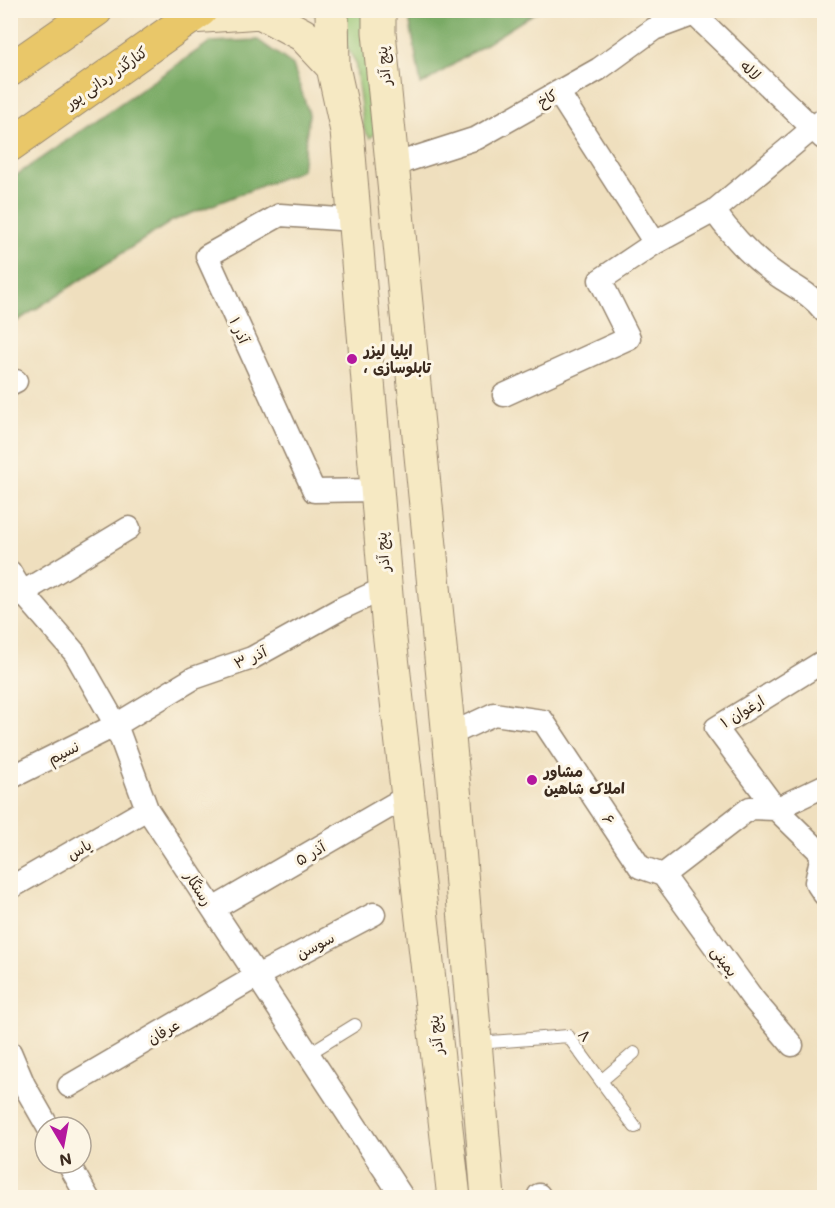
<svg xmlns="http://www.w3.org/2000/svg" width="835" height="1208" font-family="Mali,'Playpen Sans Arabic',sans-serif">
<style>
.green{fill:#97c473;stroke:#697748;stroke-width:1.5}
.forest{fill:#79aa65;stroke:#5a6a42;stroke-width:1.5}
.lines{fill:none;stroke-linecap:round;stroke-linejoin:round}
.lane-casing{stroke:#95846e;stroke-width:14}
.street-casing{stroke:#95846e;stroke-width:25}
.secondary-casing{stroke:#95846e;stroke-width:35}
.primary-casing{stroke:#95846e;stroke-width:35}
.highway-casing{stroke:#95846e;stroke-width:35}
.lane{stroke:#fff;stroke-width:12}
.street{stroke:#fff;stroke-width:22}
.secondary{stroke:#f6e9c3;stroke-width:33}
.primary{stroke:#e9c769;stroke-width:33}
.highway{stroke:#e9c769;stroke-width:33}
.poi-dot{fill:#b5179e;stroke:#fcf5e5;stroke-width:2}
.labels{text-anchor:middle;dominant-baseline:central;stroke-width:6;stroke-linejoin:round;paint-order:stroke}
.street-label{font-size:15px;fill:#3b2a1e;stroke:#fcf5e5}
.poi-label{font-size:15px;font-weight:bold;fill:#3b2a1e;stroke:#fcf5e5;text-anchor:start}
</style>
<rect width="100%" height="100%" fill="#fcf5e5"/>
<filter id="ink" filterUnits="userSpaceOnUse"><feTurbulence type="fractalNoise" baseFrequency=".0167" numOctaves="2"/><feDisplacementMap in="SourceGraphic" scale="12" xChannelSelector="R" yChannelSelector="G"/><feConvolveMatrix kernelMatrix="1 2 1 2 8 2 1 2 1" color-interpolation-filters="sRGB"/></filter>
<filter id="wash" filterUnits="userSpaceOnUse"><feTurbulence type="fractalNoise" baseFrequency=".008" numOctaves="4" result="noise"/><feDisplacementMap in="SourceGraphic" scale="24" xChannelSelector="R" yChannelSelector="G"/><feGaussianBlur stdDeviation="1.35" result="paint"/><feColorMatrix in="noise" values="0 0 0 0 0 0 0 0 0 0 0 0 0 0 0 0 0 1.4 0 .05"/><feComposite in="paint" operator="in"/></filter>
<g filter="url(#wash)">
<rect width="100%" height="100%" fill="#efdfbe"/>
<!-- green -->
<path class="green" d="M308,11H366L378,131L370,138L364,130L355,61L334,26Z"/>
<!-- forest -->
<path class="forest" d="M408,11V10L538,11L421,85Z
M258,40L293,65L309,114L302,170L172,221L11,325V179L210,42Z"/>
</g>
<g filter="url(#ink)">
<g class="lines">
<!-- lane casing -->
<g class="lane-casing">
<path id="lane" d="M477,1043L568,1036L635,1127
M308,1054L355,1025
M601,1081L634,1053"/>
</g>
<!-- street casing -->
<g class="street-casing">
<path id="street" d="M690,10L823,138
M558,92L655,243
M824,119L714,211C732,236 754,260 780,277C796,288 812,295 824,311
M393,165L477,138L599,69L654,29L692,15
M354,220L280,215L207,256L314,491L377,490
M10,384L16,381
M504,395L629,338L600,280L655,243L714,211
M10,572L23,593L75,653L116,725L147,809L403,1198
M10,600L129,528
M824,661L716,728L776,809L822,854H824
M449,735L494,714L543,721L640,867L663,875L750,808L776,809L824,786
M10,778L116,725L194,678L252,658L342,608L385,588
M822,854L816,882L824,894
M663,875L753,999L792,1045
M10,888L147,809
M213,909L406,797
M10,1052L24,1085L48,1127
M69,1086L257,976L374,914
M68,1163L88,1198
M539,1195V1198"/>
</g>
<!-- secondary casing -->
<g class="secondary-casing">
<path id="secondary" d="M332,10L333,67
M379,10V32L454,788L488,1198
M191,17L260,12L303,35L333,67L347,131L389,631L454,1198"/>
</g>
<!-- primary casing -->
<g class="primary-casing">
<path id="primary" d="M10,145L201,10"/>
</g>
<!-- highway casing -->
<g class="highway-casing">
<path id="highway" d="M10,70L96,10"/>
</g>
<!-- lane -->
<use href="#lane" class="lane"/>
<!-- street -->
<use href="#street" class="street"/>
<!-- secondary -->
<use href="#secondary" class="secondary"/>
<!-- primary -->
<use href="#primary" class="primary"/>
<!-- highway -->
<use href="#highway" class="highway"/>
</g>
</g>
<!-- markers -->
<g class="poi-dot">
<circle cx="352" cy="359" r="6"/>
<circle cx="532" cy="780" r="6"/>
</g>
<g class="labels">
<!-- street labels -->
<g class="street-label">
<text transform="translate(383 66) rotate(-96)">پنج آذر</text>
<text transform="translate(751 70) rotate(44)">لاله</text>
<text transform="translate(106 77) rotate(-35)">کنارگذر ردانی پور</text>
<text transform="translate(547 98) rotate(-29)">کاخ</text>
<text transform="translate(240 330) rotate(66)">آذر ۱</text>
<text transform="translate(382 552) rotate(-95)">پنج آذر</text>
<text transform="translate(250 657) rotate(-24)">آذر ۳</text>
<text transform="translate(742 711) rotate(-31)">ارغوان ۱</text>
<text transform="translate(63 752) rotate(-27)">نسیم</text>
<text transform="translate(609 819) rotate(57)">۶</text>
<text transform="translate(79 849) rotate(-30)">یاس</text>
<text transform="translate(310 853) rotate(-30)">آذر ۵</text>
<text transform="translate(199 888) rotate(57)">رستگار</text>
<text transform="translate(315 945) rotate(-28)">سوسن</text>
<text transform="translate(725 961) rotate(54)">یمینی</text>
<text transform="translate(163 1031) rotate(-30)">عرفان</text>
<text transform="translate(435 1035) rotate(-97)">پنج آذر</text>
<text transform="translate(585 1035) rotate(49)">۸</text>
</g>
<!-- poi labels -->
<g class="poi-label">
<text x="364" y="350">ایلیا لیزر<tspan x="364" dy="17">، تابلوسازی</tspan></text>
<text x="544" y="771">مشاور<tspan x="544" dy="17">املاک شاهین</tspan></text>
</g>
</g>
<!-- margin -->
<rect width="835" height="1208" fill="none" stroke="#fcf5e5" stroke-width="36"/>
<!-- north arrow -->
<g transform="translate(63 1145) rotate(170)"><circle r="28" fill="#fcf5e5" stroke="#afa495" stroke-width="1.5"/>
<path d="M0-4.5L10 22L0 15L-10 22Z" fill="#b5179e"/>
<text y="-9" font-size="16" font-weight="bold" text-anchor="middle" fill="#3b2a1e">N</text>
</g>
</svg>
